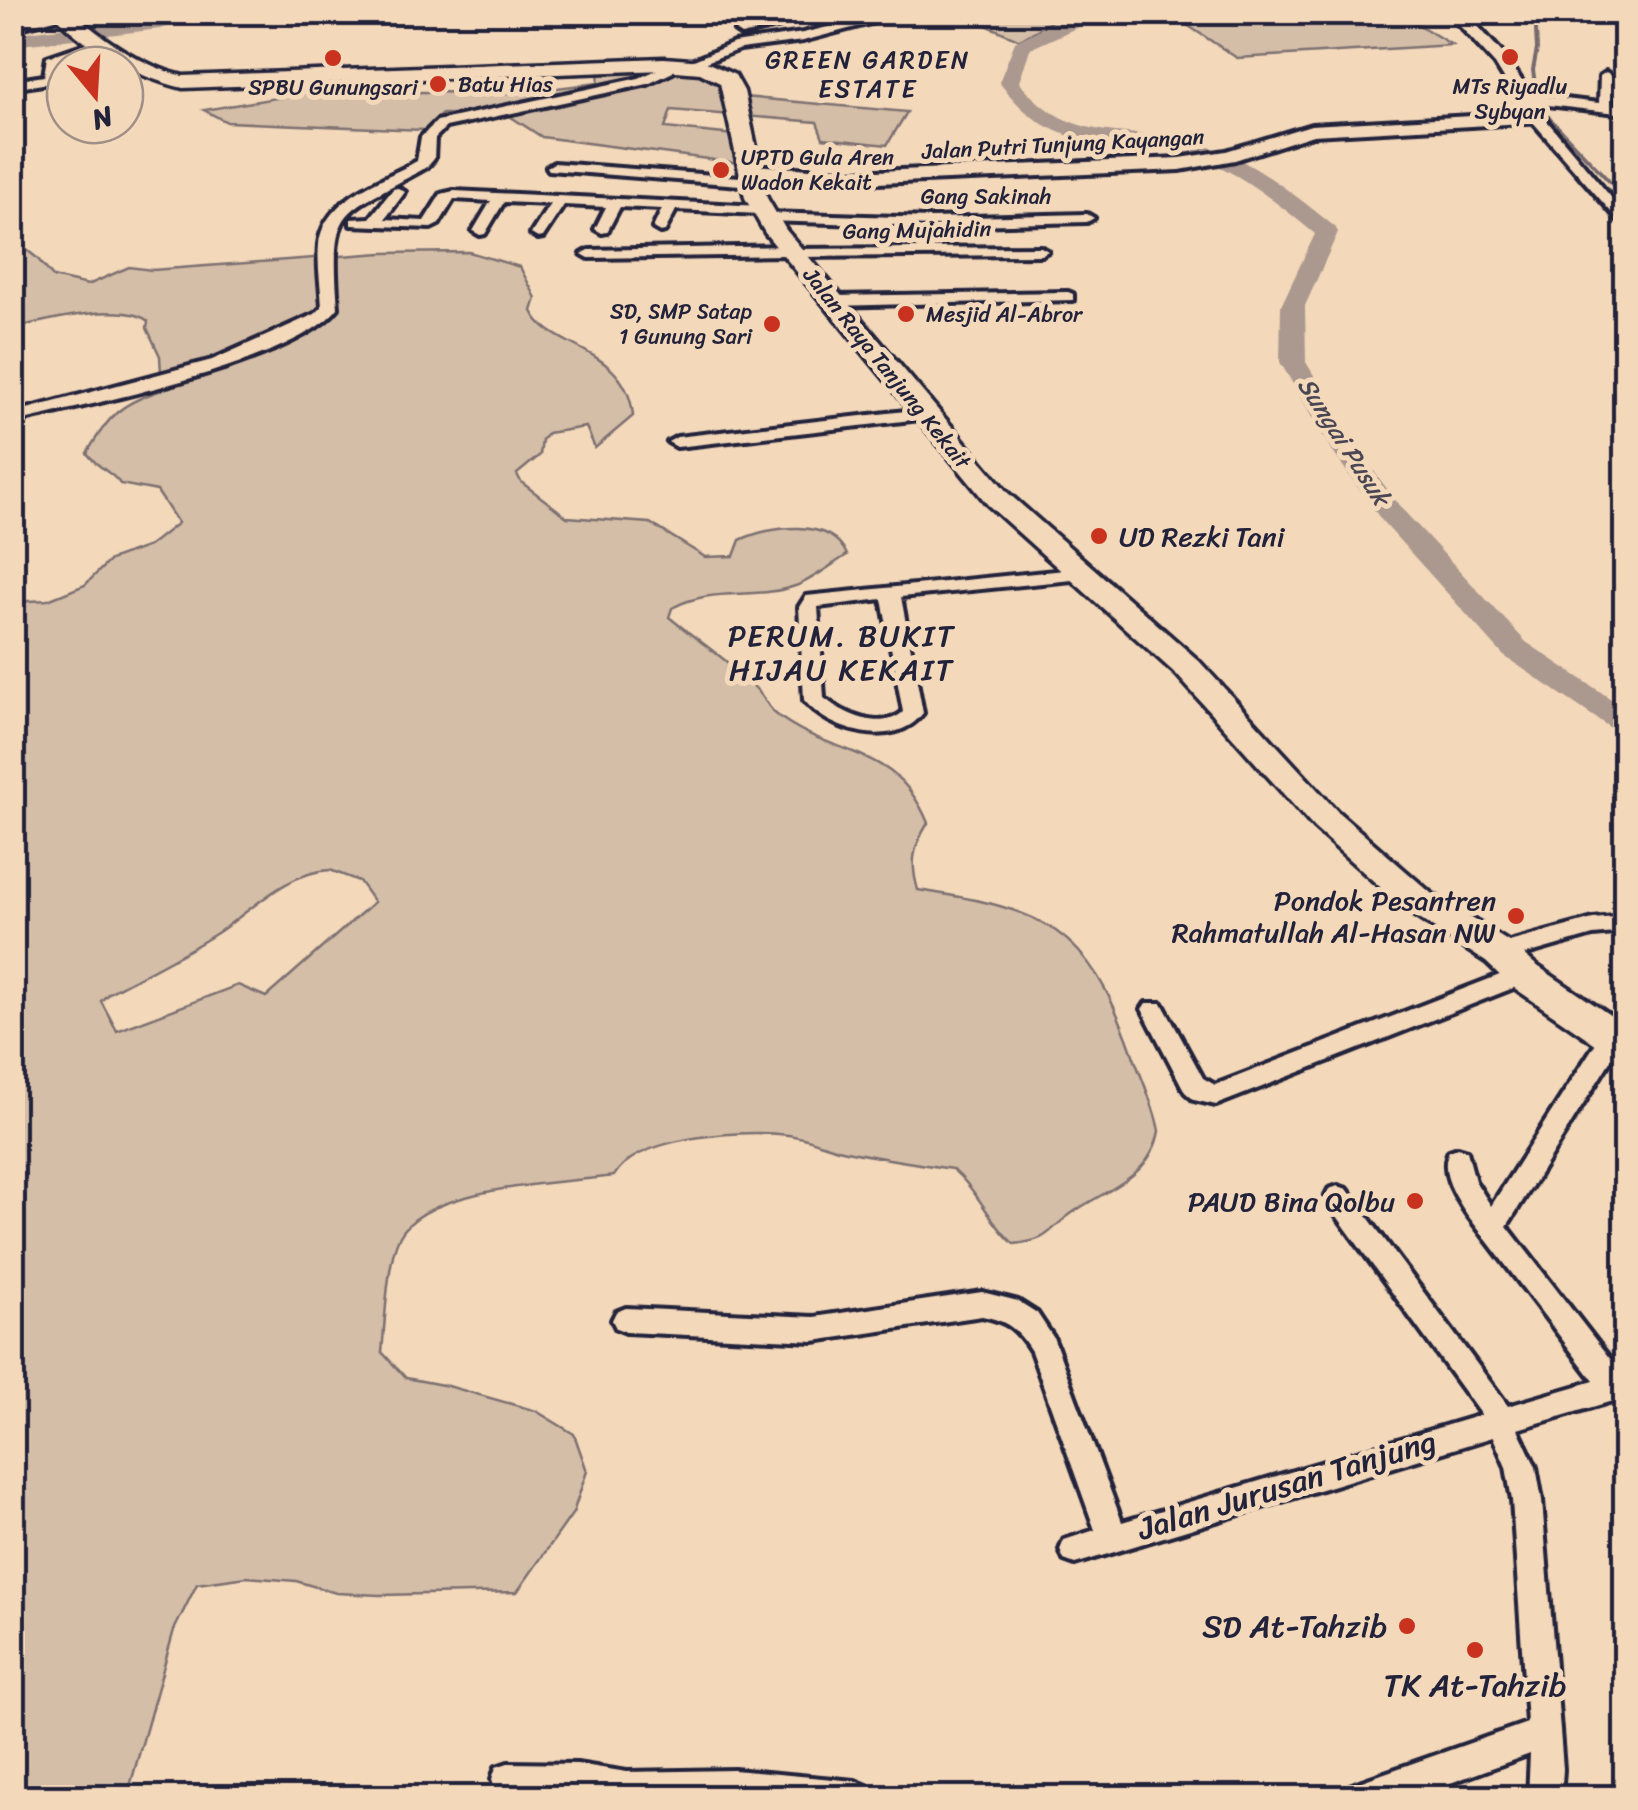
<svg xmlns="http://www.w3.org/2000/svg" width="1638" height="1810" font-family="Sriracha,sans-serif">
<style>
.green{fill:#d5bea7;stroke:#7c7071;stroke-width:2.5;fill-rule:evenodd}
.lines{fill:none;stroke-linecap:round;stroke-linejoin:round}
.stream{stroke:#74696d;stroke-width:4}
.river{fill:#ab998f;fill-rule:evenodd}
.street-casing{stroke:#22223b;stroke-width:8}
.secondary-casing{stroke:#22223b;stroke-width:8}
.primary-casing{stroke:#22223b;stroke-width:7}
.street{fill:#f3d8ba;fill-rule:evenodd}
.secondary{fill:#f3d8ba;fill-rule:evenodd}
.primary{fill:#f3d8ba;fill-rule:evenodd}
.poi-dot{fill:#c8321e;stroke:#f3d8ba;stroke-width:4}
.labels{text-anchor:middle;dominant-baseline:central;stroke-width:10;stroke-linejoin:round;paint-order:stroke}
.far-poi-label{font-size:22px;fill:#22223b;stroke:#f3d8ba;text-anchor:start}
.far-street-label{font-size:22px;fill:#22223b;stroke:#f3d8ba}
.far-neighbourhood-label{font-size:25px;letter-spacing:2.5px;fill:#22223b;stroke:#f3d8ba}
.far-water-label{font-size:25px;font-style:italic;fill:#4b4654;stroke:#f3d8ba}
.poi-label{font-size:28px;fill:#22223b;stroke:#f3d8ba;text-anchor:end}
.neighbourhood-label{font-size:30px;letter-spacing:2.5px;fill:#22223b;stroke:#f3d8ba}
.near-street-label{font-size:32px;fill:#22223b;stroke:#f3d8ba}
.near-poi-label{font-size:32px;fill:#22223b;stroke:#f3d8ba;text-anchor:end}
</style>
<rect width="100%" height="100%" fill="#f3d8ba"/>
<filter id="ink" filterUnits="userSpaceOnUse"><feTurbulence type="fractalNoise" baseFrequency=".01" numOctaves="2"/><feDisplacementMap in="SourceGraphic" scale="20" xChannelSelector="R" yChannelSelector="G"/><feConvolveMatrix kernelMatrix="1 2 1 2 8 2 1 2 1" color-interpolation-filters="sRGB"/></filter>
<g filter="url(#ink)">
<!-- green -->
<path class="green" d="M959,13L1065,12V13L1020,40Z
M1169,13H1399L1452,45L1237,58Z
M700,69L730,83L733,96L907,112L887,145L823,138L817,122L671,110L665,128L734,135L745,164L542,137L508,115L442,114L424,130L227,122L204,110L318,91L516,93L598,83L599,72Z
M13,239L37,258L53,277L88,285L129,267L152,270L382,253L469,252L520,267L536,298L532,311C549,350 627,346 633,416L595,448L586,427L548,433L542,440L540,455L517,474L521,482L567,517L650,523L705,557L734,556L740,540C770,526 831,517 847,555C831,565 815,578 798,585C756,601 713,585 672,608L669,617C698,641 733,663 758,691C765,699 769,709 777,715C837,760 895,743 928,823C913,847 910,863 918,890C1045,909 1088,927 1132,1052C1141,1078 1154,1104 1159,1131C1151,1177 1109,1188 1075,1211C1046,1230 1053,1240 1014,1244C989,1222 978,1190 952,1169C915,1163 875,1158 838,1149C818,1143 800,1135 779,1134C736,1130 636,1137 614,1176C562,1183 424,1186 399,1238C387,1260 385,1325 382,1352L406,1378L448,1386L536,1411L574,1434L587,1471L573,1513L517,1592L380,1595L336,1593L296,1581L247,1577L197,1584L174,1630L127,1797H13L12,602L48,600L85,585L110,560L149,546L178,523L157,491L120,484C114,473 98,469 87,453C110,415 119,404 162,390L160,356L147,328L148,321C123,301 44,321 13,328ZM330,870L359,881L374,902L266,997L238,985L117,1031L101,1001L109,993C144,974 183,955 217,933C252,910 287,872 330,870Z"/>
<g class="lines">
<!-- stream -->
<path class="stream" d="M1535,12L1537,49L1533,70L1538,106L1626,199"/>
<!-- river -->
<path class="river" d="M185,12H217L160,29L12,46V34Z
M1074,12H1092L1089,22L1030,49L1019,82C1073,149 1130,123 1203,145C1253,160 1295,195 1335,227L1338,232L1305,306L1306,362L1358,450L1402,509L1526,642L1626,709V734L1615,731L1504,656L1382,521L1333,452L1280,362L1281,306L1315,234C1277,203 1238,170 1191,155C1112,129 1063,164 1002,86L999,82L1015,42Z"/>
<!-- street casing -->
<g class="street-casing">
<path id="street" d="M60,12L71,15L12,30V22Z
M783,12H798L780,26L741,35L735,31L772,20Z
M890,12L905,14L803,41L740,49L688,69L682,65L734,43L803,33Z
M97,40L107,43L57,62L55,82L12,89V81L44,76L47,57Z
M664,60L673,66V72L648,84L446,127L435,138L434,159L427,167C340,217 330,201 338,308C294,364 85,405 12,423V413L212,360L315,314L322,307C321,286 317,265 319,244C325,197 382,181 417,161L421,137L437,121L639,78L661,68L658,64Z
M1606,72L1612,76V104L1626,106V114L1522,102L1515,98L1522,94L1599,103L1600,76Z
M1532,115H1542L1626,215V229L1532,121Z
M554,163L753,178L760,182L753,186L549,170L547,167Z
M398,188L405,192L385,219L424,221L441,194L454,191L761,206L766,207V213L932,218L1087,214L1094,218L1087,222L932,226L765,221L760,220V214L676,210L665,231L660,232L653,228L662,209L620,207L607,232L602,233L595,229L606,207L564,205L543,237L538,238L531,234L550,204L504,202L485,234L480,235L473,231L491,201L454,199L439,224L431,228L351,225V219L370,218L393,189Z
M790,246L796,249L1041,247L1048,251L1041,255L793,257L787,255L589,258L582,254L589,250Z
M1068,292L1073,294V300L834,306L826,301L834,296Z
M923,409L929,410V418L677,447L668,442L677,437Z
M1085,568L1094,574L1092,578L901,597L923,713C896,750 829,732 804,700L799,607L806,596ZM882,599L903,712C881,732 844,714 824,698L818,607Z
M1626,916V932L1593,935L1499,962L1491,959L1487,953L1491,947L1593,919Z
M1523,966L1531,969L1535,975L1531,981L1216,1105L1194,1100L1185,1092L1142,1009L1146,1003H1162L1203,1078L1215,1085Z
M1612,1030L1621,1032L1624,1039L1507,1226L1621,1373L1626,1371V1397L1518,1429L1536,1467L1542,1500L1563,1769L1561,1798H1528L1530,1754L1409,1798H1346L1350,1786L1362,1781L1527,1723L1512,1500L1506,1467L1493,1437L1075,1564L1064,1560L1060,1550L1064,1540L1095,1530L1031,1351C1017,1329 1008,1321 982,1316L814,1341L626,1332L616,1328L612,1320L616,1312L626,1308L814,1317L982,1292L1018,1301L1037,1313L1053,1337L1122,1522L1481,1415L1329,1205L1325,1197L1329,1189L1338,1186L1347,1189L1508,1406L1594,1381L1466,1213C1455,1195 1439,1172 1449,1151L1458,1148L1467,1151L1475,1181L1491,1206L1603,1032Z
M508,1763L577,1764L627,1772L734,1770L855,1781L867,1786L871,1798L508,1795L496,1791L492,1779L496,1767Z"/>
</g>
<!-- secondary casing -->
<g class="secondary-casing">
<path id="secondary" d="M1447,12H1465L1506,57L1546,118L1543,122L1313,135L1235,160L1180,170L854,184L753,177L744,171L753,165L854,172L1180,158L1226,151L1311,125L1525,113L1495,64Z"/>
</g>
<!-- primary casing -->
<g class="primary-casing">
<path id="primary" d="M52,12H73C102,39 144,67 183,76L664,58L704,61L735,75L744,91L767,198L786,230L1008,493L1199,661L1338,812L1431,893L1512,944L1536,965L1626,1026V1060L1613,1056L1510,985L1486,962L1407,911L1314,828L1177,675L988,505L765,233L745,198L720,83L700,73L664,70L183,88C136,77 84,49 52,12Z"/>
</g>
<!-- street -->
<use href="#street" class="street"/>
<!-- secondary -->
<use href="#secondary" class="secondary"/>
<!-- primary -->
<use href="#primary" class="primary"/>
</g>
</g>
<!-- markers -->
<g class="poi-dot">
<circle cx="1510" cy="57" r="10"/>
<circle cx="333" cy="58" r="10"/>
<circle cx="438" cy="84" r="10"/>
<circle cx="721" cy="170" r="10"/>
<circle cx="906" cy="314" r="10"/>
<circle cx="772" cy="324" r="10"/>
<circle cx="1099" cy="536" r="10"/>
<circle cx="1516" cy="916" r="10"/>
<circle cx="1415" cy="1201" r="10"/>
<circle cx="1407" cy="1626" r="10"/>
<circle cx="1475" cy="1650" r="10"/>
</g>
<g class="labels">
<!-- far-poi labels -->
<g class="far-poi-label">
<text x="458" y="84">Batu Hias</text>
<text x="1510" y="86" text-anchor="middle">MTs Riyadlu<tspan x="1510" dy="25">Sybyan</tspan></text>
<text x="333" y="87" text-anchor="middle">SPBU Gunungsari</text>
<text x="741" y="157">UPTD Gula Aren<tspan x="741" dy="25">Wadon Kekait</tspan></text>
<text x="752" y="311" text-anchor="end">SD, SMP Satap<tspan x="752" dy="25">1 Gunung Sari</tspan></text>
<text x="926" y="314">Mesjid Al-Abror</text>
</g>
<!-- far-street labels -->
<g class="far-street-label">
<text transform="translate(1063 144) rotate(-3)">Jalan Putri Tunjung Kayangan</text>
<text x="986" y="196">Gang Sakinah</text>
<text transform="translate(917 230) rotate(-1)">Gang Mujahidin</text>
<text transform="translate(887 368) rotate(51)">Jalan Raya Tanjung Kekait</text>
</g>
<!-- far-neighbourhood labels -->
<g class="far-neighbourhood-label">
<text x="868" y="59">GREEN GARDEN<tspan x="868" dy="29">ESTATE</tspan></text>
</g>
<!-- far-water labels -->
<g class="far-water-label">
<text transform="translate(1344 441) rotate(57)">Sungai Pusuk</text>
</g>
<!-- poi labels -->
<g class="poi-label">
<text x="1119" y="536" text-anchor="start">UD Rezki Tani</text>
<text x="1496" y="900">Pondok Pesantren<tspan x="1496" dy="32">Rahmatullah Al-Hasan NW</tspan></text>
<text x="1395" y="1201">PAUD Bina Qolbu</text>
</g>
<!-- neighbourhood labels -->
<g class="neighbourhood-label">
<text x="842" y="636">PERUM. BUKIT<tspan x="842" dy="34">HIJAU KEKAIT</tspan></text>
</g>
<!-- near-street labels -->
<g class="near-street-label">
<text transform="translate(1287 1485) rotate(-17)">Jalan Jurusan Tanjung</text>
</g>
<!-- near-poi labels -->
<g class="near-poi-label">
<text x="1387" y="1626">SD At-Tahzib</text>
<text x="1475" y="1685" text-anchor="middle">TK At-Tahzib</text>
</g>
</g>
<!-- margin -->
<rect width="1638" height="1810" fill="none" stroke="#f3d8ba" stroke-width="50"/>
<rect x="25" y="25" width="1588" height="1760" fill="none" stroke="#22223b" stroke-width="4" filter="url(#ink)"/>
<!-- north arrow -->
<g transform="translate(95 95) rotate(162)"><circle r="48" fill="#f3d8ba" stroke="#9f8f87" stroke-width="2.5"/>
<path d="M0-8L18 38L0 25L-18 38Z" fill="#c8321e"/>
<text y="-15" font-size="28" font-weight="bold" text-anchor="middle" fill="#22223b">N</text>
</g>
</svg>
